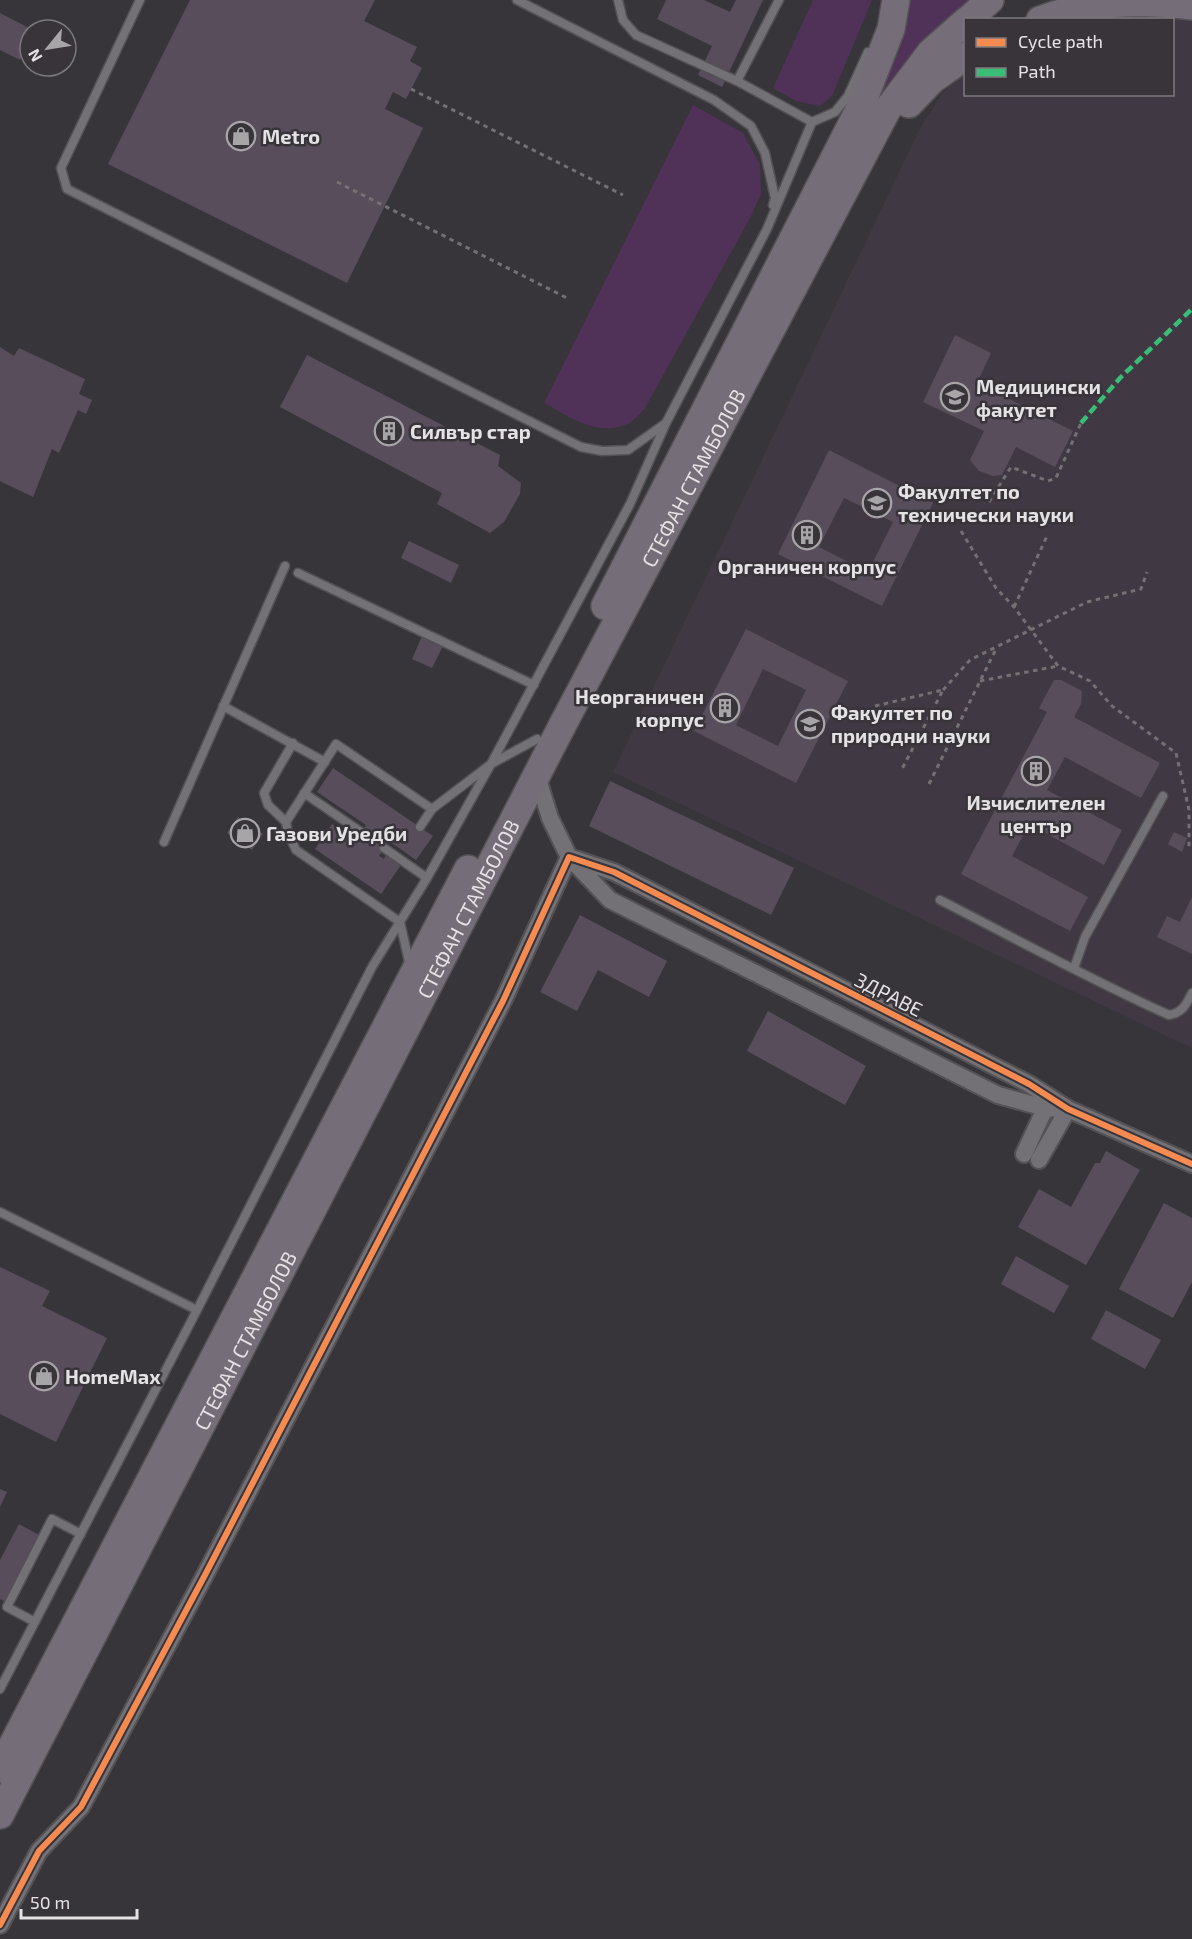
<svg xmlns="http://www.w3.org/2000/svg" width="1192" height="1939" font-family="'Exo 2',sans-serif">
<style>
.built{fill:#403842}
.grass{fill:#503259}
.building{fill:#584e5b;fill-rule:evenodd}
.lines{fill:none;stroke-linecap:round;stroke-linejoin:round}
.service-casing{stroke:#535154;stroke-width:11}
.minor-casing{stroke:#535154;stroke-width:20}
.trunk-casing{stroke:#535154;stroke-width:30}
.path{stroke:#737174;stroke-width:3;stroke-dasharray:4.5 4.5;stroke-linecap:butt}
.service{stroke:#737175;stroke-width:8}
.minor{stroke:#737175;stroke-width:16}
.trunk{stroke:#756e78;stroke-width:27}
.quiet{stroke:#3abd76;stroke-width:4.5;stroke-dasharray:9 4.5;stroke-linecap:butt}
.cycleway-casing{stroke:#38343a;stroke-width:10}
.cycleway{stroke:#f68b52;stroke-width:6}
.labels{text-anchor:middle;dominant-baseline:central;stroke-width:5;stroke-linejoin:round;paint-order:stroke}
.poi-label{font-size:20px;font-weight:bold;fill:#e5e2e5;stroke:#38343a;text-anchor:start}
.street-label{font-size:20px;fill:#e5e2e5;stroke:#38343a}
</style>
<rect width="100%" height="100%" fill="#373539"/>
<!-- built -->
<path class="built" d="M1192,13V1048L613,772L919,130L942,94L965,70L966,94H1172V20L1046,19Z"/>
<!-- grass -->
<path class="grass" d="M813,0H872L832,96L820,106L796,101L773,88Z
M906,0H968L918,50L868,114Z
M693,105L743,133L760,165L761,194L750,218L645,408C640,413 634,421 627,424C597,437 570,417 544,403Z"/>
<!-- building -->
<path class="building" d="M190,0H375L364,21L417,47L410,61L422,68L406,99L393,92L385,109L423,128L347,283L108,164Z
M666,0H704L730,12L736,0H763L722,87L698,75L712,46L657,19Z
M0,13L33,30H30V39L20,60L0,50Z
M955,335L991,353L977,383L1073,431L1055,467L1016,447L1002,475L993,476L979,471L970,460L984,431L923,402Z
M0,347L14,356L19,348L85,379L79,394L92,400L86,414L78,410L59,453L52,449L33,497L0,481Z
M307,355L500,455L498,466L521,483L520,494L504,522L490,533L437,504L442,493L280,407Z
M829,450L933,503L882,606L778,554ZM844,498L893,522L868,572L819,547Z
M409,541L459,565L451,583L401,558Z
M746,629L848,681L796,783L694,731ZM763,669L806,690L778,746L736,725Z
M422,636L443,646L432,668L412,659Z
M1054,680H1061L1082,691L1081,704L1074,717L1160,763L1141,798L1065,757L1047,790L1122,830L1104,865L1029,824L1012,856L1088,897L1070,931L961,874L1047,712L1039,708Z
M333,768L433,836L416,860L389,841L379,856L384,859L386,855L401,865L381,894L315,849L332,824L356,840L366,825L317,792Z
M610,781L794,868L771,915L589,826Z
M238,817L263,834L252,850L227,833Z
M1174,832L1187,838L1182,852L1168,844Z
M1192,897V954L1157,937L1167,916L1180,922Z
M580,915L667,961L649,997L598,970L577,1011L540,992Z
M768,1011L866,1066L845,1105L747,1051Z
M1106,1151L1140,1170L1086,1265L1018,1227L1039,1189L1071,1207L1095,1163H1100Z
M1164,1203L1192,1218V1282L1173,1318L1119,1289Z
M1016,1256L1069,1286L1054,1313L1001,1284Z
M0,1267L50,1291L42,1306L107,1338L56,1442L0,1414Z
M1106,1310L1161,1340L1145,1369L1091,1339Z
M0,1489L7,1492L0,1507Z
M19,1524L41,1536L6,1602L0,1599V1560Z"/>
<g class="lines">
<!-- service casing -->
<g class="service-casing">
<path id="service" d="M140,0L61,168L67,189L581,447L602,451L628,450L666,423
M517,0L714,100L751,126L765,153L775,198L773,205
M618,0L623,20L636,35L737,81
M779,0L737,81L812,122
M298,573L534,685
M223,706L325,762
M304,793L361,832
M286,822L268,805L264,793L293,743
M420,827L432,809
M164,842L285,566
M384,848L427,878
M940,900C1016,939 1091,980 1169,1015C1182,1013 1186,1005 1192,993
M410,966L400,922L296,850L288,833L286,822L336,744L432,809L491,764L537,739
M1074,968L1085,937L1163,796
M0,1212L197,1310
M35,1622L7,1607L52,1519L81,1534
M0,1689L197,1310L372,967L427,878L491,764L630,504L666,423L767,229L812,122L835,112L848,96L868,52"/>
</g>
<!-- minor casing -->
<g class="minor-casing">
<path id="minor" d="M537,776L550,818L569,857L610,900L998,1095L1045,1108L1067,1109
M569,857L614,872L1029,1084L1068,1109L1192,1164
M1024,1154L1050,1098
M1039,1160L1068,1109
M0,1925L39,1851L81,1807L205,1575L503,1001L569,857"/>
</g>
<!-- trunk casing -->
<g class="trunk-casing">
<g id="trunk">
<path d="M968,20L990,0"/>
<path d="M1040,20C1089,1 1140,0 1192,6"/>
<path d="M909,104L932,80L966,56"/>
<path d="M605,606L862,104L891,29L896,0"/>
<path d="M0,1769L468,869"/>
<path id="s1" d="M0,1815L562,726L887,110L931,52L966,21"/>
</g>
</g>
<!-- path -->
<path class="path" d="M411,89L623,195
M337,182L569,299
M989,502L1011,467L1048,481L1056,478L1081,423
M961,531L996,588L1014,607L1058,666L1090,681L1112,706L1176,753L1189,810V847
M1014,607L1048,534
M980,681L1058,666
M943,690L970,660L1087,602L1141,589L1147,572
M875,706L943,690L902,769
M929,784L996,649"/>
<!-- service -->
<use href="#service" class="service"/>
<!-- minor -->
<use href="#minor" class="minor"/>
<!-- trunk -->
<use href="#trunk" class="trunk"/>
<!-- quiet -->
<path class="quiet" d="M1081,423L1120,378L1192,309"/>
<!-- cycleway casing -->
<g class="cycleway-casing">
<path id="cycleway" d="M0,1925L39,1851L81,1807L205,1575L503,1001L569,857L614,872L1029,1084L1068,1109L1192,1164"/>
</g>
<!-- cycleway -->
<use href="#cycleway" class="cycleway"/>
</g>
<!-- icons -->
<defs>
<g id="shop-ring" transform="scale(1.5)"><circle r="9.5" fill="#38343a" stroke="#a8a5a9" stroke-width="1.5"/><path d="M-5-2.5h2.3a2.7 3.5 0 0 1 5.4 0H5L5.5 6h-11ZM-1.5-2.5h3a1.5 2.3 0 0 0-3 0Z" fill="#a8a5a9"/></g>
<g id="university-ring" transform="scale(1.5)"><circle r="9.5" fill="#38343a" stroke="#a8a5a9" stroke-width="1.5"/><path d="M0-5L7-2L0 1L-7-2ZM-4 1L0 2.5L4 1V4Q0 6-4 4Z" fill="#a8a5a9"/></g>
<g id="building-ring" transform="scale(1.5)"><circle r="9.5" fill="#38343a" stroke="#a8a5a9" stroke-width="1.5"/><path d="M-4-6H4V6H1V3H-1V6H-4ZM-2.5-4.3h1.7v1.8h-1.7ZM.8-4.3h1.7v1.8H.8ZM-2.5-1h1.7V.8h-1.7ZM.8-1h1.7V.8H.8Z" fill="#a8a5a9"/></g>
</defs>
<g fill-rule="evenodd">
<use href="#shop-ring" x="241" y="136"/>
<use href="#university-ring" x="955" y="397"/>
<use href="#building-ring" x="389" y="431"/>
<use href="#university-ring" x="877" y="503"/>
<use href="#building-ring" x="807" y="535"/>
<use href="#building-ring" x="725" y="708"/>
<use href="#university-ring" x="810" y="724"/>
<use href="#building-ring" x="1036" y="771"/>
<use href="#shop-ring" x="245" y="833"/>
<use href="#shop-ring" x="44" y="1376"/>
</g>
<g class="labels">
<!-- poi labels -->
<g class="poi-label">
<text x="262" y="136">Metro</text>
<text x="976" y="386">Медицински<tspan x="976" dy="23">факутет</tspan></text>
<text x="410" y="431">Силвър стар</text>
<text x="898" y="491">Факултет по<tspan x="898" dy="23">технически науки</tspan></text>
<text x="807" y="566" text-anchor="middle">Органичен корпус</text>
<text x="704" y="696" text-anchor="end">Неорганичен<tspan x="704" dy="23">корпус</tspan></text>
<text x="831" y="712">Факултет по<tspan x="831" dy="23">природни науки</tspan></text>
<text x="1036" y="802" text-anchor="middle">Изчислителен<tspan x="1036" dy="23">център</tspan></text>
<text x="266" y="833">Газови Уредби</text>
<text x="65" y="1376">HomeMax</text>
</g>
<!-- street labels -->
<g class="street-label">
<text stroke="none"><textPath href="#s1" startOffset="1506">СТЕФАН СТАМБОЛОВ</textPath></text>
<text stroke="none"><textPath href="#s1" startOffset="1020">СТЕФАН СТАМБОЛОВ</textPath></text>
<text transform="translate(889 994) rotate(27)">ЗДРАВЕ</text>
<text stroke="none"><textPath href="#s1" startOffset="534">СТЕФАН СТАМБОЛОВ</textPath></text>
</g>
</g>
<!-- legend -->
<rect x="964" y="18" width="210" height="78" fill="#38343a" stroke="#7d7a7e" stroke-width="1.5"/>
<rect x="976" y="38" width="30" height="9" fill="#f68b52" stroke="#7d7a7e" stroke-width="1.5"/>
<text x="1018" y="48" font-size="18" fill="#e5e2e5">Cycle path</text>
<rect x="976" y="68" width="30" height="9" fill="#3abd76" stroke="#7d7a7e" stroke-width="1.5"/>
<text x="1018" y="78" font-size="18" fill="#e5e2e5">Path</text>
<!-- north arrow -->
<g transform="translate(48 48) rotate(240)"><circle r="28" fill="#38343a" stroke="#7d7a7e" stroke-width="1.5"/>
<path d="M0-4.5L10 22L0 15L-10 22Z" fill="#a8a5a9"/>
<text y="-9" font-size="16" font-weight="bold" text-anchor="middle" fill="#e5e2e5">N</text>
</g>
<!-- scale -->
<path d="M21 1909v9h116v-9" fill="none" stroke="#e5e2e5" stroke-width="3"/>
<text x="30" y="1909" font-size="18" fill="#e5e2e5" stroke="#38343a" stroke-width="4.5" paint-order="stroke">50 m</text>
</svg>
